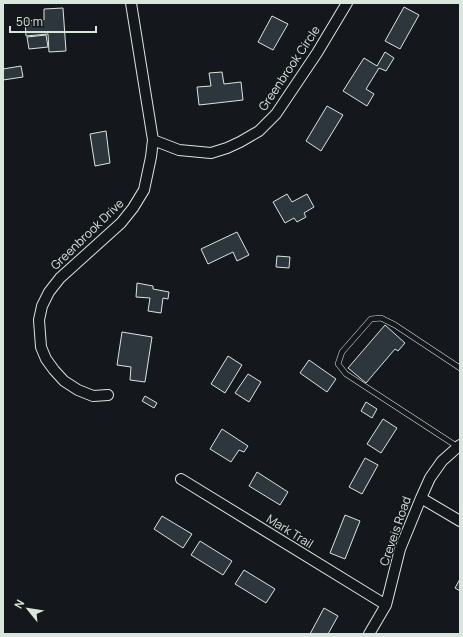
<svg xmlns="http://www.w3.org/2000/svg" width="463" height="637" font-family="Manrope,sans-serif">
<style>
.building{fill:#2c363c;stroke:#d8e6dc}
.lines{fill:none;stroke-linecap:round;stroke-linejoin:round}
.lane-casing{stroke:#d8e6dc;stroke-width:6}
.street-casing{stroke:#d8e6dc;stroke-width:12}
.lane{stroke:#14181c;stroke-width:5}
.street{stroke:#14181c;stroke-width:10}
.labels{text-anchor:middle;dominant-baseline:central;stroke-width:3;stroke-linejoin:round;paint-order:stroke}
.street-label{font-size:12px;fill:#d8e6dc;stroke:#14181c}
</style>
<rect width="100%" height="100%" fill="#14181c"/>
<!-- building -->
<path class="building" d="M404,7L419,15L400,49L385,41Z
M63,8L66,51L49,52L48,34L26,36L25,21L44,20V9Z
M272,16L288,24L273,50L258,42Z
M46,35L48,47L29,49L27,37Z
M385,52L394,58L386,71L379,68L366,89L374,94L367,106L343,91L364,58L377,66Z
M21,66L23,77L3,80V69Z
M222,72L224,84L241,82L243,100L199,105L197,87L211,86L209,73Z
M327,106L343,115L321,151L306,141Z
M106,131L110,163L95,166L90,134Z
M287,194L292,202L307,194L314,207L304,213L306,217L297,222L294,218L285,223L273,202Z
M237,232L249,255L237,261L233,252L208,264L201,249Z
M277,256L290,257L289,268L276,267Z
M137,283L153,286V289L169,292L168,299L163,298L161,313L148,311L150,298L136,297Z
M385,325L405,343L398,351L395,349L366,383L348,368Z
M122,332L152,337L145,382L130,380L131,367L117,365Z
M228,356L242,365L225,393L211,384Z
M309,360L336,379L327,392L300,373Z
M248,374L261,382L249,402L235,393Z
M145,396L157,403L154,408L142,401Z
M366,402L377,409L372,418L361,411Z
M383,419L397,428L381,453L367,444Z
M222,429L248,446L244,452L239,450L231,462L210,449Z
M365,458L378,465L362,494L349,487Z
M257,472L288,492L280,505L249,486Z
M345,515L360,521L345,559L330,553Z
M162,516L192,534L183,548L154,529Z
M200,541L232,561L223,575L191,555Z
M244,570L275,589L266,603L235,584Z
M460,579V591L455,588Z
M324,608L338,616L328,634H310Z"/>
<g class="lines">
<!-- lane casing -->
<g class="lane-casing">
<path id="lane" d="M458,447L346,374L338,364L342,352L371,319L381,318L395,325L460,368"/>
</g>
<!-- street casing -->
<g class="street-casing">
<path id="street" d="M153,140L179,150L211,153L227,148L240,142L259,131L276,114L317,53L347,3
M108,395L93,396L78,390L64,381L54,370L46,359L41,347L39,320L42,306L49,292L60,278L121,223L133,208L144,190L151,157L153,140L131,3
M181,479L386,605
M421,498L460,521
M369,634L386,605L400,549L421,498L430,478L442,461L460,445"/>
</g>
<!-- lane -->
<use href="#lane" class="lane"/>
<!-- street -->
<use href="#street" class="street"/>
</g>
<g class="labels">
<!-- street labels -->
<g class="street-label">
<text transform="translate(289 68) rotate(-56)">Greenbrook Circle</text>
<text transform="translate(87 234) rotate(-44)">Greenbrook Drive</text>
<text transform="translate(290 531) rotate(32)">Mark Trail</text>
<text transform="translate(395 531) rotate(-71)">Creveis Road</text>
</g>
</g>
<!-- border -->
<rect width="463" height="637" fill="none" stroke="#d8e6dc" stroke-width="8"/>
<!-- north arrow -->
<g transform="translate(28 609) rotate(300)" stroke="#14181c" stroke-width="3" paint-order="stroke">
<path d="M0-3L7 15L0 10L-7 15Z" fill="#d8e6dc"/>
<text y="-6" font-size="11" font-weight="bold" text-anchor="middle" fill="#d8e6dc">N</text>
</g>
<!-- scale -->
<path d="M10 26v6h86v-6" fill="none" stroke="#d8e6dc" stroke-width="2"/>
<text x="16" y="26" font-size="12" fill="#d8e6dc" stroke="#14181c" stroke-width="3" paint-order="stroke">50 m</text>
</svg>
